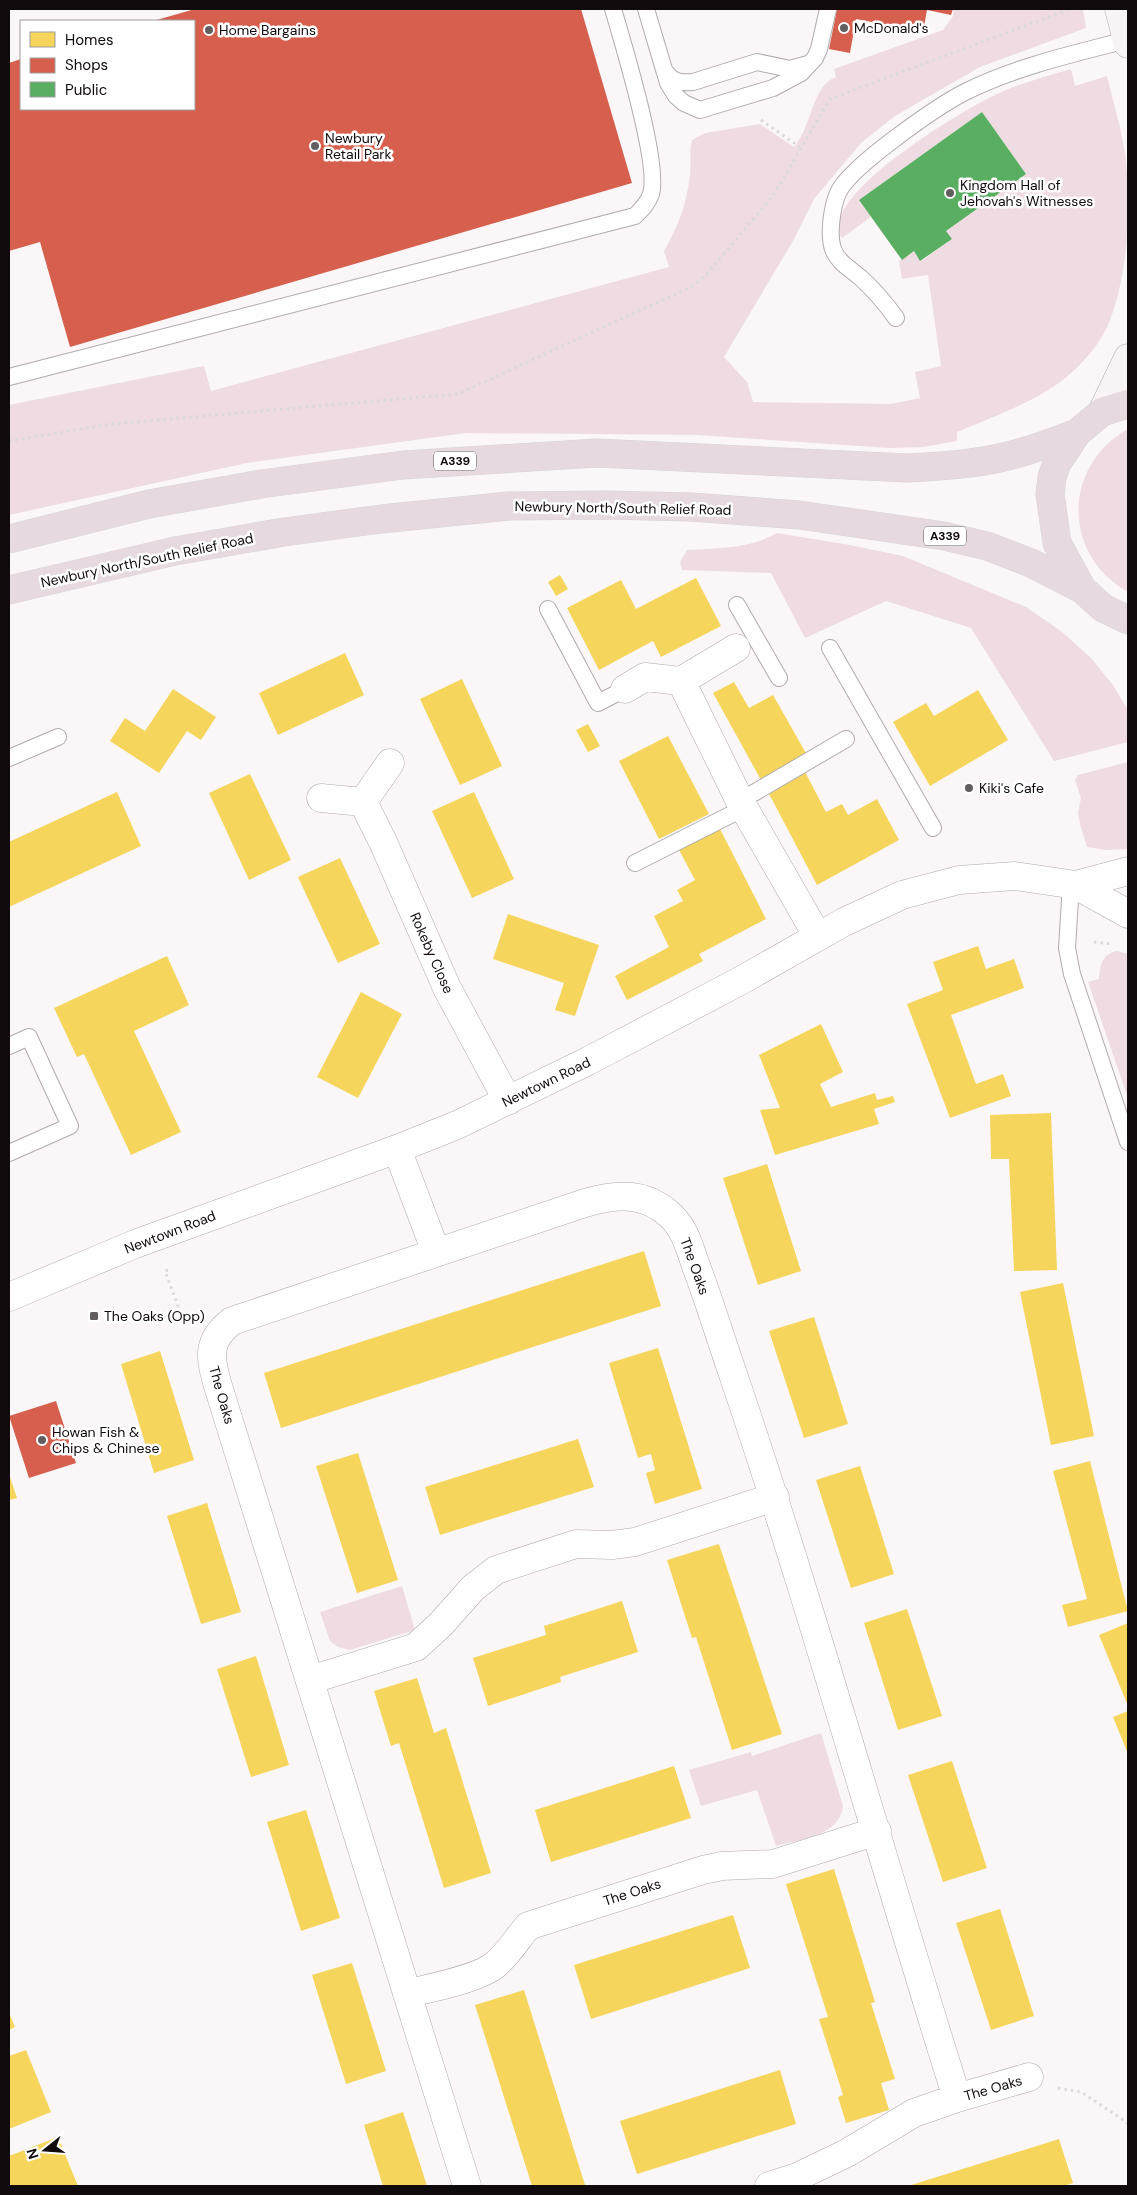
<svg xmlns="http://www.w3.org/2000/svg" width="1137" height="2195" font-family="'DM Sans',sans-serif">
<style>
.green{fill:#eedce2}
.homes{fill:#f6d55c}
.shops{fill:#d6604d}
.public{fill:#5aae61}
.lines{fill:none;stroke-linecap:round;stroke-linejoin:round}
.lane-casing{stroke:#b0abad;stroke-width:18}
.street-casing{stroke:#b0abad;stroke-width:29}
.secondary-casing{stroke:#b0abad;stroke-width:29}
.highway-casing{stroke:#d7d4d6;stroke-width:29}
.path{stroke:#dbd9da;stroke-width:3;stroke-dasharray:2.5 4;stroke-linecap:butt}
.lane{stroke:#fefefe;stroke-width:16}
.street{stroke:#fefefe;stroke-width:28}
.secondary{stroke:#f8f3f5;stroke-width:28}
.highway{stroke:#e7d9e0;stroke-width:28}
.poi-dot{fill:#625d5f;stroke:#fff;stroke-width:2}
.labels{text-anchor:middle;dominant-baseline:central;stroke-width:5;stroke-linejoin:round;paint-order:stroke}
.shield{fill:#fff;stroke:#585455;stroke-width:1}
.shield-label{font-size:12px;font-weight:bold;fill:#100a0c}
.poi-label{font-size:14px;fill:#100a0c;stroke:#fff;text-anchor:start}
.street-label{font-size:14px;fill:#100a0c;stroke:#fff}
</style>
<rect width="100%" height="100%" fill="#fbf7f9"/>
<!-- green -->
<path class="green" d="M954,9H1083L1086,28L980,67L895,116L861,143L814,199L793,241L724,357L747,382L753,402L891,404L920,398L915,372L941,366L928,275L902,279L899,261L914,251L921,261L952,239L946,231L1026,174L982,112L859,200L871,217L842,238C814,197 968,107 999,93C1021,83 1047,76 1071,69L1075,86L1107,76C1112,98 1119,120 1123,142C1133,195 1129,276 1108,325C1100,343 1086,360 1071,373C1044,399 992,417 957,432V441L923,447L889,448L697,435L466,433L247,463L9,515V405L204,366L211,391L669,267L664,251C678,227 687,203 690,175C691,163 689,152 692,140L705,133L760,124L794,147C812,127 812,85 836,77L834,69L943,30L953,16Z
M1128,429V592C1062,555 1062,466 1128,429Z
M777,533L850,545L903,556L1026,607L1061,631L1091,658L1113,685L1128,710V742L1054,761L971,628L886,601L805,638L771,573L682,570L680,562L687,550C718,548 749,549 777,533Z
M1128,762V849L1106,850L1087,847L1080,824L1078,813L1081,798L1075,780L1078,775Z
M1117,951L1128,954V1098L1088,982L1099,979C1100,965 1102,954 1117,951Z
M402,1586L415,1630L350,1650L338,1647L330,1641L320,1612Z
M821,1733L843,1806C840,1836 800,1839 776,1846L757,1790L701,1806L689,1770L751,1752L752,1756Z"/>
<!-- homes -->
<path class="homes" d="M560,575L568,589L556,596L548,582Z
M696,578L721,626L661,657L653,641L599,670L567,608L621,580L636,609Z
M345,653L364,695L278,735L259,693Z
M462,679L502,766L460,785L420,699Z
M734,682L749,708L773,695L807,755L761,780L713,693Z
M173,689L216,717L201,740L187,731L159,773L110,741L125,718L145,731Z
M978,690L1008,740L930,786L893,722L926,703L934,716Z
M588,724L600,746L588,752L576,730Z
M668,736L709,814L659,839L619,761Z
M804,770L826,812L842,804L848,815L877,799L899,840L817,885L767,790Z
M250,774L291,860L249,880L209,793Z
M117,792L141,846L9,907V842Z
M474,792L514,879L472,898L432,811Z
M719,827L766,919L699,954L703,961L627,1000L615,976L669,947L654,916L683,901L677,890L695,880L678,848Z
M340,858L380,944L338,963L298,877Z
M508,914L599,945L575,1016L555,1010L564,983L493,959Z
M978,946L986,969L1014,959L1024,988L951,1015L976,1084L1003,1074L1011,1096L950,1118L907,1004L943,990L933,962Z
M167,956L189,1005L134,1031L181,1132L131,1155L84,1054L77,1057L54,1008Z
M361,992L402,1014L358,1098L317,1077Z
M821,1024L843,1072L820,1084L831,1107L875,1093L877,1100L893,1096L895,1102L874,1109L879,1124L775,1155L760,1110L780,1108L759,1055Z
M1051,1113L1057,1270L1014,1271L1009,1159H991L990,1115Z
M767,1164L801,1271L758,1285L723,1178Z
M644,1251L661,1306L281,1428L264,1373Z
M1063,1283L1094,1436L1051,1445L1020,1292Z
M814,1317L848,1424L804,1438L769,1331Z
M658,1348L702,1489L655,1504L646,1473L655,1470L651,1454L638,1458L609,1363Z
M160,1351L194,1460L154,1473L121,1364Z
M578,1439L594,1487L440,1535L425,1487Z
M358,1453L398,1580L357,1593L316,1466Z
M1090,1461L1128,1611L1068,1627L1062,1605L1087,1599L1053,1471Z
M860,1466L894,1574L851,1588L816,1480Z
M9,1474L17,1498L9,1500Z
M207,1503L241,1612L201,1624L167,1516Z
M719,1544L782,1734L732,1750L696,1637L692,1638L667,1560Z
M622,1601L638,1652L560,1677L561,1682L488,1706L473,1658L546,1635L544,1626Z
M907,1609L942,1716L898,1730L864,1623Z
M1128,1623V1706L1099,1635Z
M256,1656L289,1765L251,1777L217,1669Z
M417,1678L434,1733L446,1728L491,1873L444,1888L399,1743L391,1746L374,1691Z
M1128,1711V1754L1113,1717Z
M952,1761L987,1868L943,1882L908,1775Z
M674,1766L691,1818L551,1862L535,1810Z
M306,1810L340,1918L301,1931L267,1822Z
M834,1869L875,2002L871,2003L895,2079L881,2083L889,2110L846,2123L838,2097L843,2095L819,2019L828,2017L786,1884Z
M1000,1909L1034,2016L991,2030L956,1923Z
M733,1915L750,1968L591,2019L574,1965Z
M352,1963L386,2071L346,2084L312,1975Z
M524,1990L585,2185L581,2186H532L475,2005Z
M9,2013L15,2027L9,2030Z
M26,2050L51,2112L9,2129V2056Z
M780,2070L796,2124L637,2174L620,2121Z
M403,2112L421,2167L427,2186H383L364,2125Z
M58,2137L78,2186H9V2156Z
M1059,2139L1073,2183L1063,2186H908Z"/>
<!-- shops -->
<path class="shops" d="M195,9H581L632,183L70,347L40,242L9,251V63L21,59V109H194V21H153Z
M837,9H953L951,15L927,10L923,32L856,19L850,53L829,49Z
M56,1401L76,1463L29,1478L9,1416Z"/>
<!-- public -->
<path class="public" d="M982,112L1026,174L946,231L952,239L920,261L914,251L902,260L859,200Z"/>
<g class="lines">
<!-- lane casing -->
<g class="lane-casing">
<path id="lane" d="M646,9L668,83L676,96L684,103L700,110L773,88L801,73L815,58L819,49L828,9
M665,71C672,82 681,83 693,82L757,62L790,69L808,64
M896,318C886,304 874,290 861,278C851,269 838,263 833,249C828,234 832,207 838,193C849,167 938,106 965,92C1015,67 1072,54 1127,40
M9,377L635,216C642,209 648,203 651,194C660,165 623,43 613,9
M737,605L779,678
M548,609L598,703L625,689
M830,648L933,828
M9,758L58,737
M740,801L846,739
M635,863L744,808
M1071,884L1067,948L1072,974L1128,1142
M9,1046L29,1037L70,1126L9,1153"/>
</g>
<!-- street casing -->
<g class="street-casing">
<path id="street" d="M681,681L736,648
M625,689L645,677L681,681L740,801L818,937
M321,798L363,802
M363,802L383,842L447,988L508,1101
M363,802L390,763
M1076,885L1128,871
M397,1149L436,1252
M9,1297L135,1244L397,1149L457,1125L588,1061L740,981L844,922L902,895L959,880L1015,876L1076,885L1128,914
M310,1680L416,1647L441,1624L473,1588L496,1570L576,1544L612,1545L635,1542L775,1497
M407,1994C429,1988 478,1979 495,1965C509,1953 517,1939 528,1926L703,1870L722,1866L773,1864L877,1831
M957,2098L1029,2077
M467,2186L218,1386C210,1358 206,1341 232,1321L585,1203C616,1194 645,1191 671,1216C685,1229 690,1249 696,1266C710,1303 721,1340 734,1377C815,1616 881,1858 957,2098L914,2113L847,2153L797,2177L769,2186"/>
</g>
<!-- secondary casing -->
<g class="secondary-casing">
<path id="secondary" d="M1119,9L1128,44
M1102,412L1128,358"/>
</g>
<!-- highway casing -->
<g class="highway-casing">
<path id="highway" d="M1128,404L1102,412L1077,433L1057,463L1052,477L1050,494L1057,543L1082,589L1103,608L1128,620
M9,539L149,504L261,484L403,465L597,453L907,468C948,466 990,463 1029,450C1045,445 1061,439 1077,433
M9,590L175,551L284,532L381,519L509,506L606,505L691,507L799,515L944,536L987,546L1031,563L1082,589"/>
</g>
<!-- path -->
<path class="path" d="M761,120L800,147
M9,441L111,424L458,394L693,286L706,275L773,196L830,99L1070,9
M1094,942L1113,944
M168,1270L165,1271L185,1325
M1058,2088L1081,2092L1128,2123"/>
<!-- lane -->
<use href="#lane" class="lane"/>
<!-- street -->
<use href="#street" class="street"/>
<!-- secondary -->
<use href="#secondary" class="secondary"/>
<!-- highway -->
<use href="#highway" class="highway"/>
</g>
<!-- markers -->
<g class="poi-dot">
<circle cx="844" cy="28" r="5"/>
<circle cx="209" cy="30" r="5"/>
<circle cx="315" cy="146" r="5"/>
<circle cx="950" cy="193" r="5"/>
<circle cx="969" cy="788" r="5"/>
<rect x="89" y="1311" width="10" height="10" rx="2.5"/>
<circle cx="42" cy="1440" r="5"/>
</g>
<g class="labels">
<!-- shield labels -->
<g class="shield">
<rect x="434" y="451.5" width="42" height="19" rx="4"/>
<rect x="924" y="526.5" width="42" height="19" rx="4"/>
</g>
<g class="shield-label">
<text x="455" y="461">A339</text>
<text x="945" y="536">A339</text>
</g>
<!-- poi labels -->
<g class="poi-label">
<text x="854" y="28">McDonald's</text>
<text x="219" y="30">Home Bargains</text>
<text x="325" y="138">Newbury<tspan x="325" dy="16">Retail Park</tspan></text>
<text x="960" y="185">Kingdom Hall of<tspan x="960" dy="16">Jehovah's Witnesses</tspan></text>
<text x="979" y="788">Kiki's Cafe</text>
<text x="104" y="1316">The Oaks (Opp)</text>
<text x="52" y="1432">Howan Fish &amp;<tspan x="52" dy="16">Chips &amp; Chinese</tspan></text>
</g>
<!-- street labels -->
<g class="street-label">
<text transform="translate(623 508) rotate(1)">Newbury North/South Relief Road</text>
<text transform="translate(147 560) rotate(-12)">Newbury North/South Relief Road</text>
<text transform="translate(432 953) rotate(66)">Rokeby Close</text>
<text transform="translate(546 1082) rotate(-26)">Newtown Road</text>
<text transform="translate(170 1232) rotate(-21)">Newtown Road</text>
<text transform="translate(695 1266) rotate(70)">The Oaks</text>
<text transform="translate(222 1395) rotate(74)">The Oaks</text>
<text transform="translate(632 1892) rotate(-18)">The Oaks</text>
<text transform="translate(993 2088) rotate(-16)">The Oaks</text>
</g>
</g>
<!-- border -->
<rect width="1137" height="2195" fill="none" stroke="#100a0c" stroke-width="20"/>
<!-- legend -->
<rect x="20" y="20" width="175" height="90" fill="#ffffff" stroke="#9f9d9e"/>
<rect x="30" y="32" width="25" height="15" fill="#f6d55c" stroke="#9f9d9e"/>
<text x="65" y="45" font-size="15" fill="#100a0c">Homes</text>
<rect x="30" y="58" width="25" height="15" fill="#d6604d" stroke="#9f9d9e"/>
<text x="65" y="70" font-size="15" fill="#100a0c">Shops</text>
<rect x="30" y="82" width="25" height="15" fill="#5aae61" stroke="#9f9d9e"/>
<text x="65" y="95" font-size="15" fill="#100a0c">Public</text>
<!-- north arrow -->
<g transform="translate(45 2150) rotate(253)" stroke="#ffffff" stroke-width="4" paint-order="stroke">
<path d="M0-4L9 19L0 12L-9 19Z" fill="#100a0c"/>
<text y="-8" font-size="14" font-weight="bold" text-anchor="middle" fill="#100a0c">N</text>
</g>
</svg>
